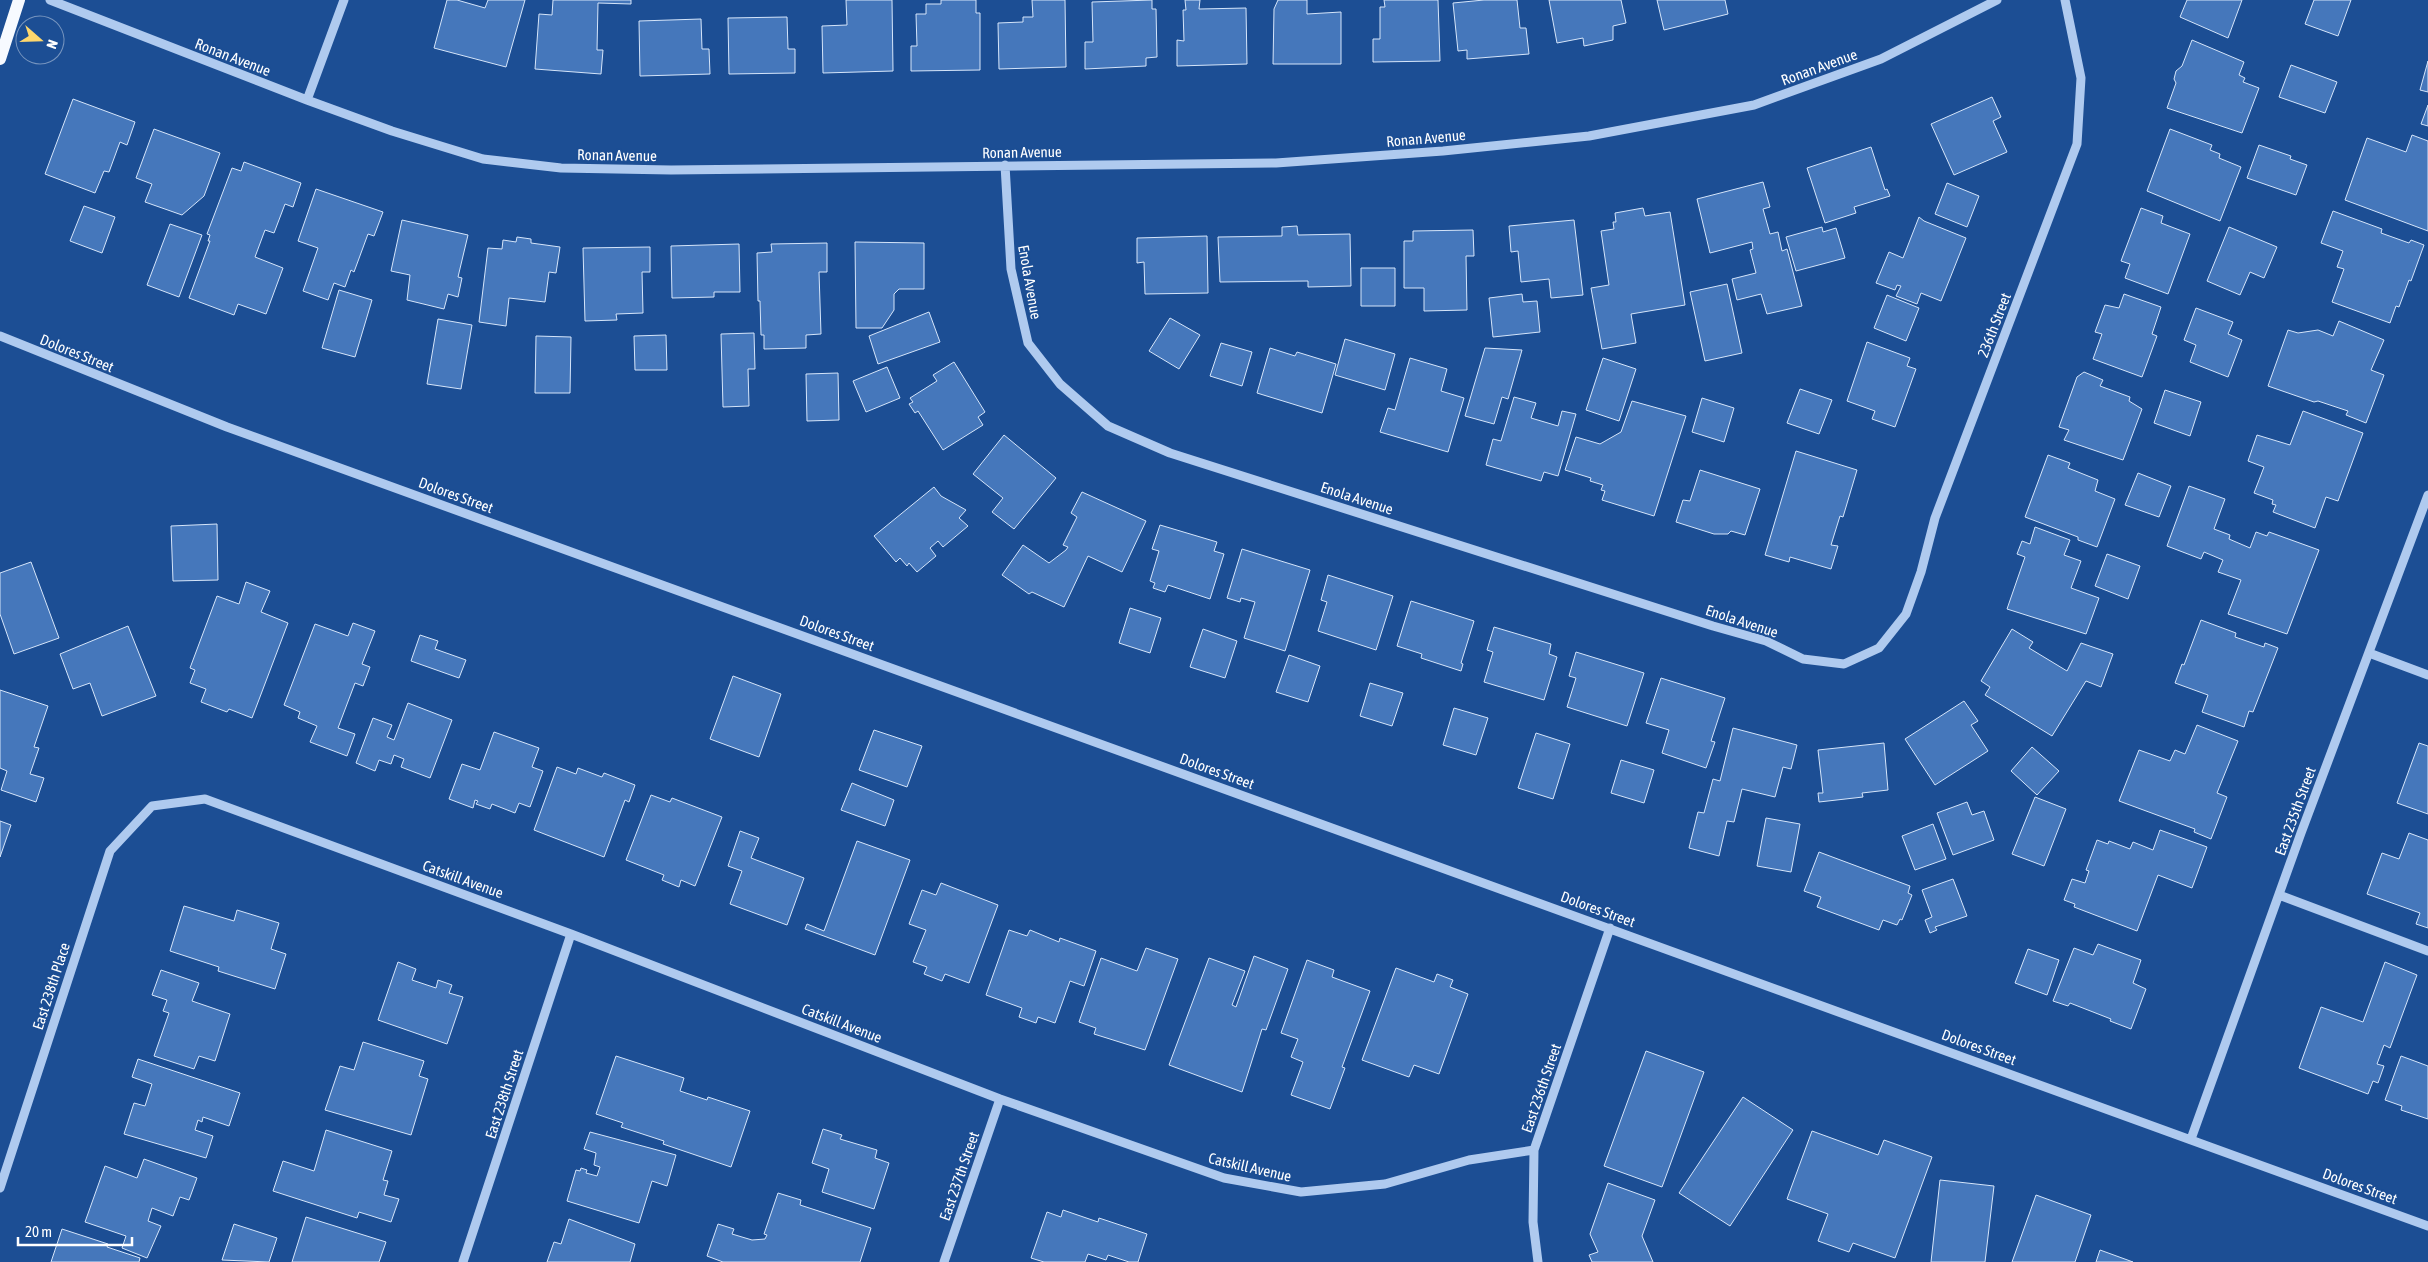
<svg xmlns="http://www.w3.org/2000/svg" width="2428" height="1262" font-family="'Asap Condensed',sans-serif">
<style>
.building{fill:#4577bb;stroke:#d5e5fa}
.lines{fill:none;stroke-linecap:round;stroke-linejoin:round}
.minor{stroke:#afcaef;stroke-width:9}
.major{stroke:#f7faff;stroke-width:12}
.labels{text-anchor:middle;dominant-baseline:central;stroke-width:4;stroke-linejoin:round;paint-order:stroke}
.street-label{font-size:15px;fill:#fff;stroke:#1c4e94}
</style>
<rect width="100%" height="100%" fill="#1c4e94"/>
<!-- building -->
<path class="building" d="M447,0H457L485,8L488,0H525L506,67L434,48Z
M553,0H631V4L598,3L597,50H603L601,74L535,69L539,14L552,15Z
M846,0H892L893,71L823,73L822,26L847,25Z
M941,0H976V13H980V70L911,71V46H917L916,14H926V4H941Z
M1032,0H1065L1066,67L999,69L998,23L1023,22V17H1033Z
M1152,0V9H1156L1157,57L1146,58V66L1085,69V42H1093L1092,2Z
M1185,0H1200L1199,9L1246,8L1247,64L1177,66V40L1184,41L1183,10H1186Z
M1278,0H1307V14L1341,12V64H1273L1274,9Z
M1384,0H1438L1440,61L1373,62V39H1380V7H1385Z
M1484,0H1517L1520,28H1526L1529,54L1467,59V50L1458,51L1453,3Z
M1549,0H1621L1626,23L1613,26V40L1584,46L1583,38L1557,43Z
M1657,0H1725L1728,14L1664,30Z
M2187,0H2242L2228,38L2180,17Z
M2314,0H2351L2338,36L2305,24Z
M787,17L788,49H795V73L729,74L728,18Z
M701,19L702,49H709L710,74L640,76L639,21Z
M2192,40L2244,62L2239,75L2245,78L2243,82L2259,88L2242,133L2167,108L2176,83L2174,79L2176,71L2182,66Z
M2428,61V92L2420,90Z
M2291,65L2337,82L2325,113L2279,97Z
M1992,97L2001,117L1993,121L2007,152L1954,175L1931,124Z
M73,99L135,122L127,145L120,142L109,172L104,171L95,193L45,174Z
M2428,105V126L2421,124Z
M154,129L220,153L204,196L182,215L145,202L152,184L136,178Z
M2170,129L2212,145L2210,150L2220,154L2219,158L2241,167L2220,221L2147,191Z
M2412,135L2428,141V231L2345,200L2367,138L2406,152Z
M2259,145L2291,156L2290,159L2307,165L2296,195L2247,178Z
M1871,147L1885,190L1887,189L1890,196L1854,207L1856,213L1825,223L1807,168Z
M244,162L301,183L293,207L285,204L274,233L265,230L255,257L283,268L266,314L238,304L234,315L189,298L210,241H208L210,235L207,234L232,168L241,171Z
M1763,182L1770,207L1763,209L1770,234L1778,232L1782,251L1787,249L1802,306L1767,314L1761,294L1737,300L1732,279L1756,273L1750,250L1753,249L1752,242L1710,253L1697,199Z
M1947,183L1979,196L1967,227L1935,214Z
M316,189L383,212L374,236L368,234L354,272L351,270L345,287L334,283L328,300L303,291L318,248L298,241Z
M84,206L115,217L102,253L70,241Z
M1643,208L1645,216L1670,212L1685,305L1631,314L1636,343L1602,349L1591,288L1609,285L1601,231L1614,229L1613,222H1616L1615,213Z
M2141,208L2163,216L2161,223L2190,234L2168,294L2125,278L2130,264L2121,261Z
M2333,211L2382,229L2381,233L2409,243L2411,240L2424,245L2411,281L2409,280L2399,307L2396,306L2390,323L2332,302L2344,269L2337,267L2343,251L2321,243Z
M1919,217L1924,221L1966,238L1941,301L1921,293L1917,304L1896,296L1901,286L1897,285L1895,290L1876,283L1889,252L1903,258Z
M402,220L468,235L458,277L462,278L458,297L448,294L444,309L407,300L410,275L391,271Z
M1574,220L1583,295L1551,298L1549,279L1521,282L1518,251L1511,252L1509,226Z
M170,224L202,235L179,297L147,285Z
M1297,226L1298,235L1350,234L1351,286L1308,287V281L1220,282L1218,237L1282,236V227Z
M1822,227L1823,232L1836,228L1845,258L1796,271L1786,237Z
M2229,227L2277,247L2264,278L2250,272L2240,295L2207,281Z
M1473,230L1474,256H1466L1467,310L1424,311V288H1404V241H1413V231Z
M1207,236L1208,293L1145,294L1144,262L1137,263V238Z
M517,237L531,239V243L560,247L556,273L549,272L545,302L509,298L506,326L479,322L488,248L502,249L503,240L516,242Z
M855,242L924,243V289H899L894,294V310L882,328H856Z
M827,243V272H819L821,334L806,335V348L764,349V335H761L760,301H758L757,253L772,252L771,244Z
M739,244L740,292H714V297L672,298L671,246Z
M650,247V272H642L643,313L616,314L617,320L585,321L583,248Z
M1361,268H1395V306H1361Z
M1727,284L1742,353L1705,361L1690,292Z
M339,290L372,300L355,357L322,348Z
M1522,294L1523,302L1537,301L1540,332L1493,337L1489,298Z
M2124,294L2161,307L2152,334L2157,336L2142,377L2093,359L2102,334L2095,332L2105,305L2119,308Z
M1887,295L1919,308L1906,341L1874,328Z
M2196,308L2233,322L2228,334L2242,340L2228,377L2190,362L2196,345L2184,340Z
M929,312L940,342L878,364L869,336Z
M1170,318L1200,335L1179,369L1149,351Z
M438,319L472,325L461,389L427,384Z
M2339,321L2384,340L2371,370L2384,375L2366,423L2346,415L2348,411L2318,401L2314,402L2268,386L2288,330L2298,333L2318,330L2333,336Z
M754,333L755,369H748L749,406L723,407L721,334Z
M666,335L667,370H635L634,336Z
M536,336L571,337L570,393H535Z
M1345,339L1395,354L1385,390L1335,375Z
M1867,342L1910,358L1907,366L1916,369L1895,427L1872,419L1875,411L1847,401Z
M1221,343L1252,352L1242,386L1210,376Z
M1270,348L1295,356L1297,352L1336,364L1322,413L1257,393Z
M1485,348L1522,350L1508,399L1502,397L1494,424L1465,416Z
M1410,358L1447,369L1441,391L1464,398L1448,452L1380,432L1388,408L1395,410Z
M1603,358L1636,369L1619,421L1586,410Z
M954,362L985,412L978,417L983,425L943,450L918,411L915,413L909,404L913,402L910,398L937,381L933,375Z
M887,367L900,398L866,412L853,381Z
M2084,372L2103,380L2100,386L2130,397L2129,401L2142,409L2123,460L2064,440L2069,430L2059,427L2077,377Z
M838,373L839,420L807,421L806,374Z
M1800,389L1832,400L1819,434L1787,423Z
M2165,390L2201,402L2190,436L2154,423Z
M1514,397L1536,403L1531,418L1558,426L1562,411L1576,414L1558,476L1544,472L1541,481L1486,465L1493,439L1501,441Z
M1702,398L1734,408L1724,442L1692,432Z
M1632,401L1686,416L1654,516L1602,500L1605,491L1601,490L1603,485L1590,481L1591,478L1565,470L1576,437L1600,444L1621,432Z
M2303,411L2363,433L2338,501L2326,497L2315,528L2273,512L2276,505L2272,504L2273,500L2254,493L2264,467L2248,461L2257,435L2290,445Z
M1004,435L1056,478L1014,529L992,512L1003,498L973,474Z
M1796,451L1857,470L1843,517L1840,516L1831,545L1838,546L1831,569L1790,557L1789,562L1765,555Z
M2048,455L2070,463L2068,468L2098,480L2095,491L2115,499L2097,547L2078,540V537L2025,517Z
M1700,470L1760,489L1745,535L1731,531L1728,534H1714L1676,522L1683,500L1690,501Z
M2138,473L2171,486L2159,517L2125,505Z
M2189,486L2225,499L2214,529L2230,535L2229,539L2250,548L2256,532L2267,536L2269,532L2319,550L2287,634L2228,614L2241,580L2218,572L2223,560L2204,552L2201,559L2167,546Z
M934,487L941,496L966,510L959,518L968,526L943,547L938,541L930,548L936,556L917,572L909,563L907,566L900,558L896,562L874,536Z
M1082,492L1146,521L1122,572L1088,556L1064,607L1032,592L1029,594L1002,575L1023,545L1049,563L1066,550L1068,547L1063,545L1077,517L1071,513Z
M217,524L218,580L173,581L171,526Z
M1160,525L1217,542L1214,551L1224,554L1210,599L1168,585L1165,592L1153,588L1155,583L1150,581L1159,551L1152,549Z
M2035,527L2070,540L2064,555L2081,561L2071,588L2099,598L2086,634L2007,609L2025,557L2017,554L2022,541L2030,544Z
M1242,549L1310,570L1285,651L1244,638L1255,602L1241,598L1240,602L1227,598Z
M2107,554L2140,566L2128,599L2095,586Z
M31,562L59,638L14,654L0,614V573Z
M1328,575L1393,596L1376,650L1318,631L1327,602L1321,600Z
M246,582L270,591L261,612L288,623L252,718L229,709L227,712L201,702L206,689L190,683L195,670L190,668L217,596L239,604Z
M1411,601L1474,621L1461,663L1463,664L1461,671L1421,658L1422,654L1397,646Z
M1130,608L1161,618L1150,653L1119,643Z
M2201,620L2236,633L2235,637L2264,647L2265,643L2278,648L2253,712L2249,711L2244,727L2202,712L2208,695L2175,683L2182,664L2184,665Z
M353,623L375,631L362,664L370,667L363,686L355,683L338,728L355,734L347,756L310,742L317,726L298,718L300,712L284,705L315,624L348,636Z
M128,626L156,696L102,716L90,683L73,689L60,654Z
M1494,627L1551,644L1549,654L1557,657L1544,700L1484,682L1493,652L1487,650Z
M1203,629L1237,641L1225,678L1190,667Z
M2012,629L2033,642L2029,648L2067,671L2081,643L2113,654L2101,687L2086,681L2052,736L1985,695L1990,687L1981,681Z
M420,635L438,641L435,649L466,660L459,678L411,661Z
M1576,652L1644,673L1627,726L1567,707L1576,678L1569,676Z
M1289,655L1320,666L1308,702L1276,692Z
M733,676L781,694L759,757L710,739Z
M1661,678L1725,698L1711,741L1715,742L1706,768L1662,753L1669,730L1646,723Z
M1370,683L1403,693L1392,726L1360,716Z
M0,690L48,706L34,747L39,748L30,774L44,778L36,802L1,790L7,771L0,768Z
M1964,701L1978,721L1971,725L1988,751L1935,785L1905,739Z
M408,703L452,720L430,778L401,767L404,759L394,755L391,764L379,760L375,771L356,763L373,718L392,725L387,737L394,740Z
M1454,708L1488,718L1476,755L1443,745Z
M2197,725L2238,741L2217,793L2227,797L2211,839L2194,832L2195,829L2119,801L2139,750L2170,761L2175,750L2185,754Z
M1733,728L1797,745L1791,769L1783,767L1775,797L1742,789L1734,822L1727,821L1719,856L1689,848L1698,812L1704,813L1713,779L1720,781Z
M874,730L922,746L907,787L859,770Z
M494,732L539,748L532,767L543,771L530,807L519,803L515,813L492,804L490,809L476,804L478,801L475,800L473,808L449,799L462,764L480,770Z
M1536,733L1570,744L1553,799L1518,788Z
M1884,743L1888,790L1862,793L1863,797L1819,802L1818,793H1823L1818,750Z
M2419,743L2428,746V814L2397,803Z
M2032,747L2059,771L2037,795L2011,771Z
M1621,760L1654,770L1644,803L1611,793Z
M557,767L576,774L578,768L602,777L604,773L635,785L629,802L625,800L604,857L534,830Z
M852,783L894,800L885,826L841,810Z
M651,795L670,802L672,798L722,817L695,886L681,880L679,887L662,880L664,875L626,860Z
M2035,797L2066,809L2044,866L2012,854Z
M1967,802L1972,815L1984,811L1994,840L1953,855L1937,813Z
M1766,818L1800,824L1791,872L1757,866Z
M0,821L11,825L0,857Z
M1933,824L1946,859L1915,870L1902,836Z
M2160,830L2207,847L2192,888L2158,875L2137,931L2074,907L2075,904L2064,900L2072,879L2085,883L2089,871L2086,870L2097,840L2108,844L2109,841L2130,849L2133,842L2153,850Z
M740,831L759,838L751,858L804,878L787,925L730,904L742,871L728,866Z
M2409,833L2428,840V928L2416,924L2420,913L2367,894L2382,853L2399,859Z
M857,841L910,860L875,955L805,929L807,924L824,931Z
M1819,852L1910,886L1908,893L1912,895L1902,920L1900,919L1897,925L1883,920L1879,930L1817,907L1821,897L1804,891Z
M1953,879L1967,916L1935,927L1937,930L1930,933L1925,920L1932,917L1922,890Z
M941,883L998,905L969,983L945,974L942,981L924,974L927,967L913,962L926,930L909,924L922,890L936,895Z
M184,906L234,921L237,910L279,923L271,949L286,954L275,989L218,971L219,967L170,951Z
M1009,930L1027,936L1030,930L1059,942L1060,938L1096,951L1084,986L1070,981L1055,1023L1038,1017L1036,1023L1019,1017L1022,1008L986,995Z
M2098,944L2141,960L2133,983L2146,989L2131,1029L2110,1021L2111,1019L2070,1003L2068,1006L2053,1001L2074,948L2093,955Z
M1146,948L1178,959L1145,1050L1094,1034L1096,1028L1079,1022L1101,958L1137,971Z
M2028,949L2059,960L2047,995L2015,983Z
M1254,956L1288,969L1266,1030L1262,1029L1242,1092L1169,1065L1209,958L1245,971L1232,1005L1236,1007Z
M1307,960L1334,970L1332,977L1370,991L1342,1067L1345,1068L1330,1109L1291,1095L1303,1062L1291,1057L1298,1039L1281,1033Z
M398,962L416,969L412,980L436,988L438,980L452,985L449,993L463,997L447,1044L378,1020Z
M2385,962L2417,975L2390,1048L2384,1045L2377,1064L2384,1066L2378,1083L2373,1081L2368,1094L2299,1068L2321,1007L2363,1022Z
M1396,968L1434,982L1437,974L1453,980L1450,987L1468,994L1439,1074L1414,1065L1409,1077L1362,1060Z
M161,970L199,983L192,1001L230,1014L215,1061L199,1056L194,1069L154,1056L169,1013L163,1011L167,1000L152,995Z
M363,1042L424,1061L419,1076L428,1079L411,1135L325,1110L340,1066L354,1070Z
M1646,1051L1704,1072L1662,1187L1604,1166Z
M616,1056L684,1078L680,1091L707,1100L708,1097L750,1111L731,1167L663,1144L664,1141L621,1127L623,1123L596,1114Z
M2401,1056L2428,1066V1119L2401,1110L2402,1106L2385,1100Z
M138,1059L240,1093L229,1126L203,1117L202,1122L198,1120L195,1130L213,1136L206,1158L124,1134L134,1103L145,1106L152,1084L132,1077Z
M1743,1097L1793,1130L1730,1226L1679,1193Z
M823,1129L842,1135L840,1139L877,1150L875,1158L889,1163L874,1209L822,1192L829,1169L812,1163Z
M326,1130L392,1151L383,1180L388,1181L384,1195L399,1199L391,1222L359,1212L357,1218L273,1191L283,1161L314,1171Z
M1812,1131L1878,1155L1884,1140L1932,1157L1895,1258L1853,1243L1849,1252L1818,1241L1828,1214L1787,1199Z
M590,1132L676,1155L667,1186L652,1181L639,1223L567,1201L576,1170L580,1171L581,1168L587,1170L586,1173L597,1176L600,1167L594,1165L596,1153L584,1149Z
M144,1159L197,1178L189,1200L180,1197L173,1216L152,1208L148,1221L161,1226L147,1258L122,1248L126,1236L85,1222L105,1166L137,1178Z
M1940,1180L1994,1186L1985,1262H1931Z
M1608,1183L1655,1200L1642,1236L1653,1262H1592L1589,1255L1598,1252L1590,1234Z
M778,1193L801,1200L800,1205L871,1228L860,1262H723L707,1256L718,1224L734,1229L732,1234L752,1240L765,1239L767,1235L764,1234Z
M2036,1195L2091,1215L2075,1262H2012Z
M1063,1210L1098,1222L1099,1218L1147,1234L1138,1262H1129L1108,1255L1106,1260L1088,1254L1085,1262H1044L1031,1258L1047,1212L1061,1217Z
M306,1217L386,1242L379,1262H292Z
M569,1219L635,1244L630,1262H547L554,1242L561,1244Z
M234,1224L277,1238L269,1262L222,1260Z
M62,1229L108,1244L107,1247L140,1258L139,1262H51Z
M2100,1250L2133,1262H2096Z"/>
<g class="lines">
<!-- minor -->
<path class="minor" d="M50,0L307,100L392,131L483,159L561,168L671,170L1276,163L1443,151L1589,136L1754,105L1881,59L1997,0
M307,100L344,0
M1005,165L1011,269L1028,343L1060,384L1108,426L1170,453L1713,626L1766,641L1803,659L1844,664L1879,648L1906,614L1921,572L1935,518L2077,144L2081,78L2065,0
M0,336L227,427L2428,1226
M2369,653L2428,675
M2279,895L2428,951
M2191,1139L2301,833L2428,495
M0,1188L110,851L152,806L205,799L571,934L1000,1099L1224,1178L1301,1192L1385,1184L1469,1160L1534,1150
M463,1262L571,934
M944,1262L1000,1099
M1538,1262L1533,1222L1534,1150L1610,928"/>
<!-- major -->
<path class="major" d="M0,59L19,0"/>
</g>
<g class="labels">
<!-- street labels -->
<g class="street-label">
<text transform="translate(233 57) rotate(21)">Ronan Avenue</text>
<text transform="translate(1819 67) rotate(-20)">Ronan Avenue</text>
<text transform="translate(1426 138) rotate(-5)">Ronan Avenue</text>
<text transform="translate(1022 152) rotate(-1)">Ronan Avenue</text>
<text transform="translate(617 155) rotate(1)">Ronan Avenue</text>
<text transform="translate(1030 282) rotate(80)">Enola Avenue</text>
<text transform="translate(1994 325) rotate(-69)">236th Street</text>
<text transform="translate(77 353) rotate(22)">Dolores Street</text>
<text transform="translate(456 495) rotate(20)">Dolores Street</text>
<text transform="translate(1357 498) rotate(18)">Enola Avenue</text>
<text transform="translate(1742 621) rotate(18)">Enola Avenue</text>
<text transform="translate(837 633) rotate(20)">Dolores Street</text>
<text transform="translate(1217 771) rotate(20)">Dolores Street</text>
<text transform="translate(2295 811) rotate(-70)">East 235th Street</text>
<text transform="translate(463 879) rotate(20)">Catskill Avenue</text>
<text transform="translate(1598 909) rotate(20)">Dolores Street</text>
<text transform="translate(51 986) rotate(-72)">East 238th Place</text>
<text transform="translate(842 1023) rotate(21)">Catskill Avenue</text>
<text transform="translate(1979 1047) rotate(20)">Dolores Street</text>
<text transform="translate(1541 1088) rotate(-71)">East 236th Street</text>
<text transform="translate(504 1094) rotate(-72)">East 238th Street</text>
<text transform="translate(1250 1167) rotate(13)">Catskill Avenue</text>
<text transform="translate(959 1176) rotate(-71)">East 237th Street</text>
<text transform="translate(2360 1186) rotate(20)">Dolores Street</text>
</g>
</g>
<!-- north arrow -->
<g transform="translate(40 40) rotate(110)"><circle r="24" fill="#1c4e94" stroke="#7795bf"/>
<path d="M0-4L9 19L0 12L-9 19Z" fill="#fed76d"/>
<text y="-8" font-size="14" font-weight="bold" text-anchor="middle" fill="#ffffff">N</text>
</g>
<!-- scale -->
<path d="M18 1237v8h114v-8" fill="none" stroke="#ffffff" stroke-width="2.5"/>
<text x="25" y="1237" font-size="15" fill="#ffffff" stroke="#1c4e94" stroke-width="4" paint-order="stroke">20 m</text>
</svg>
